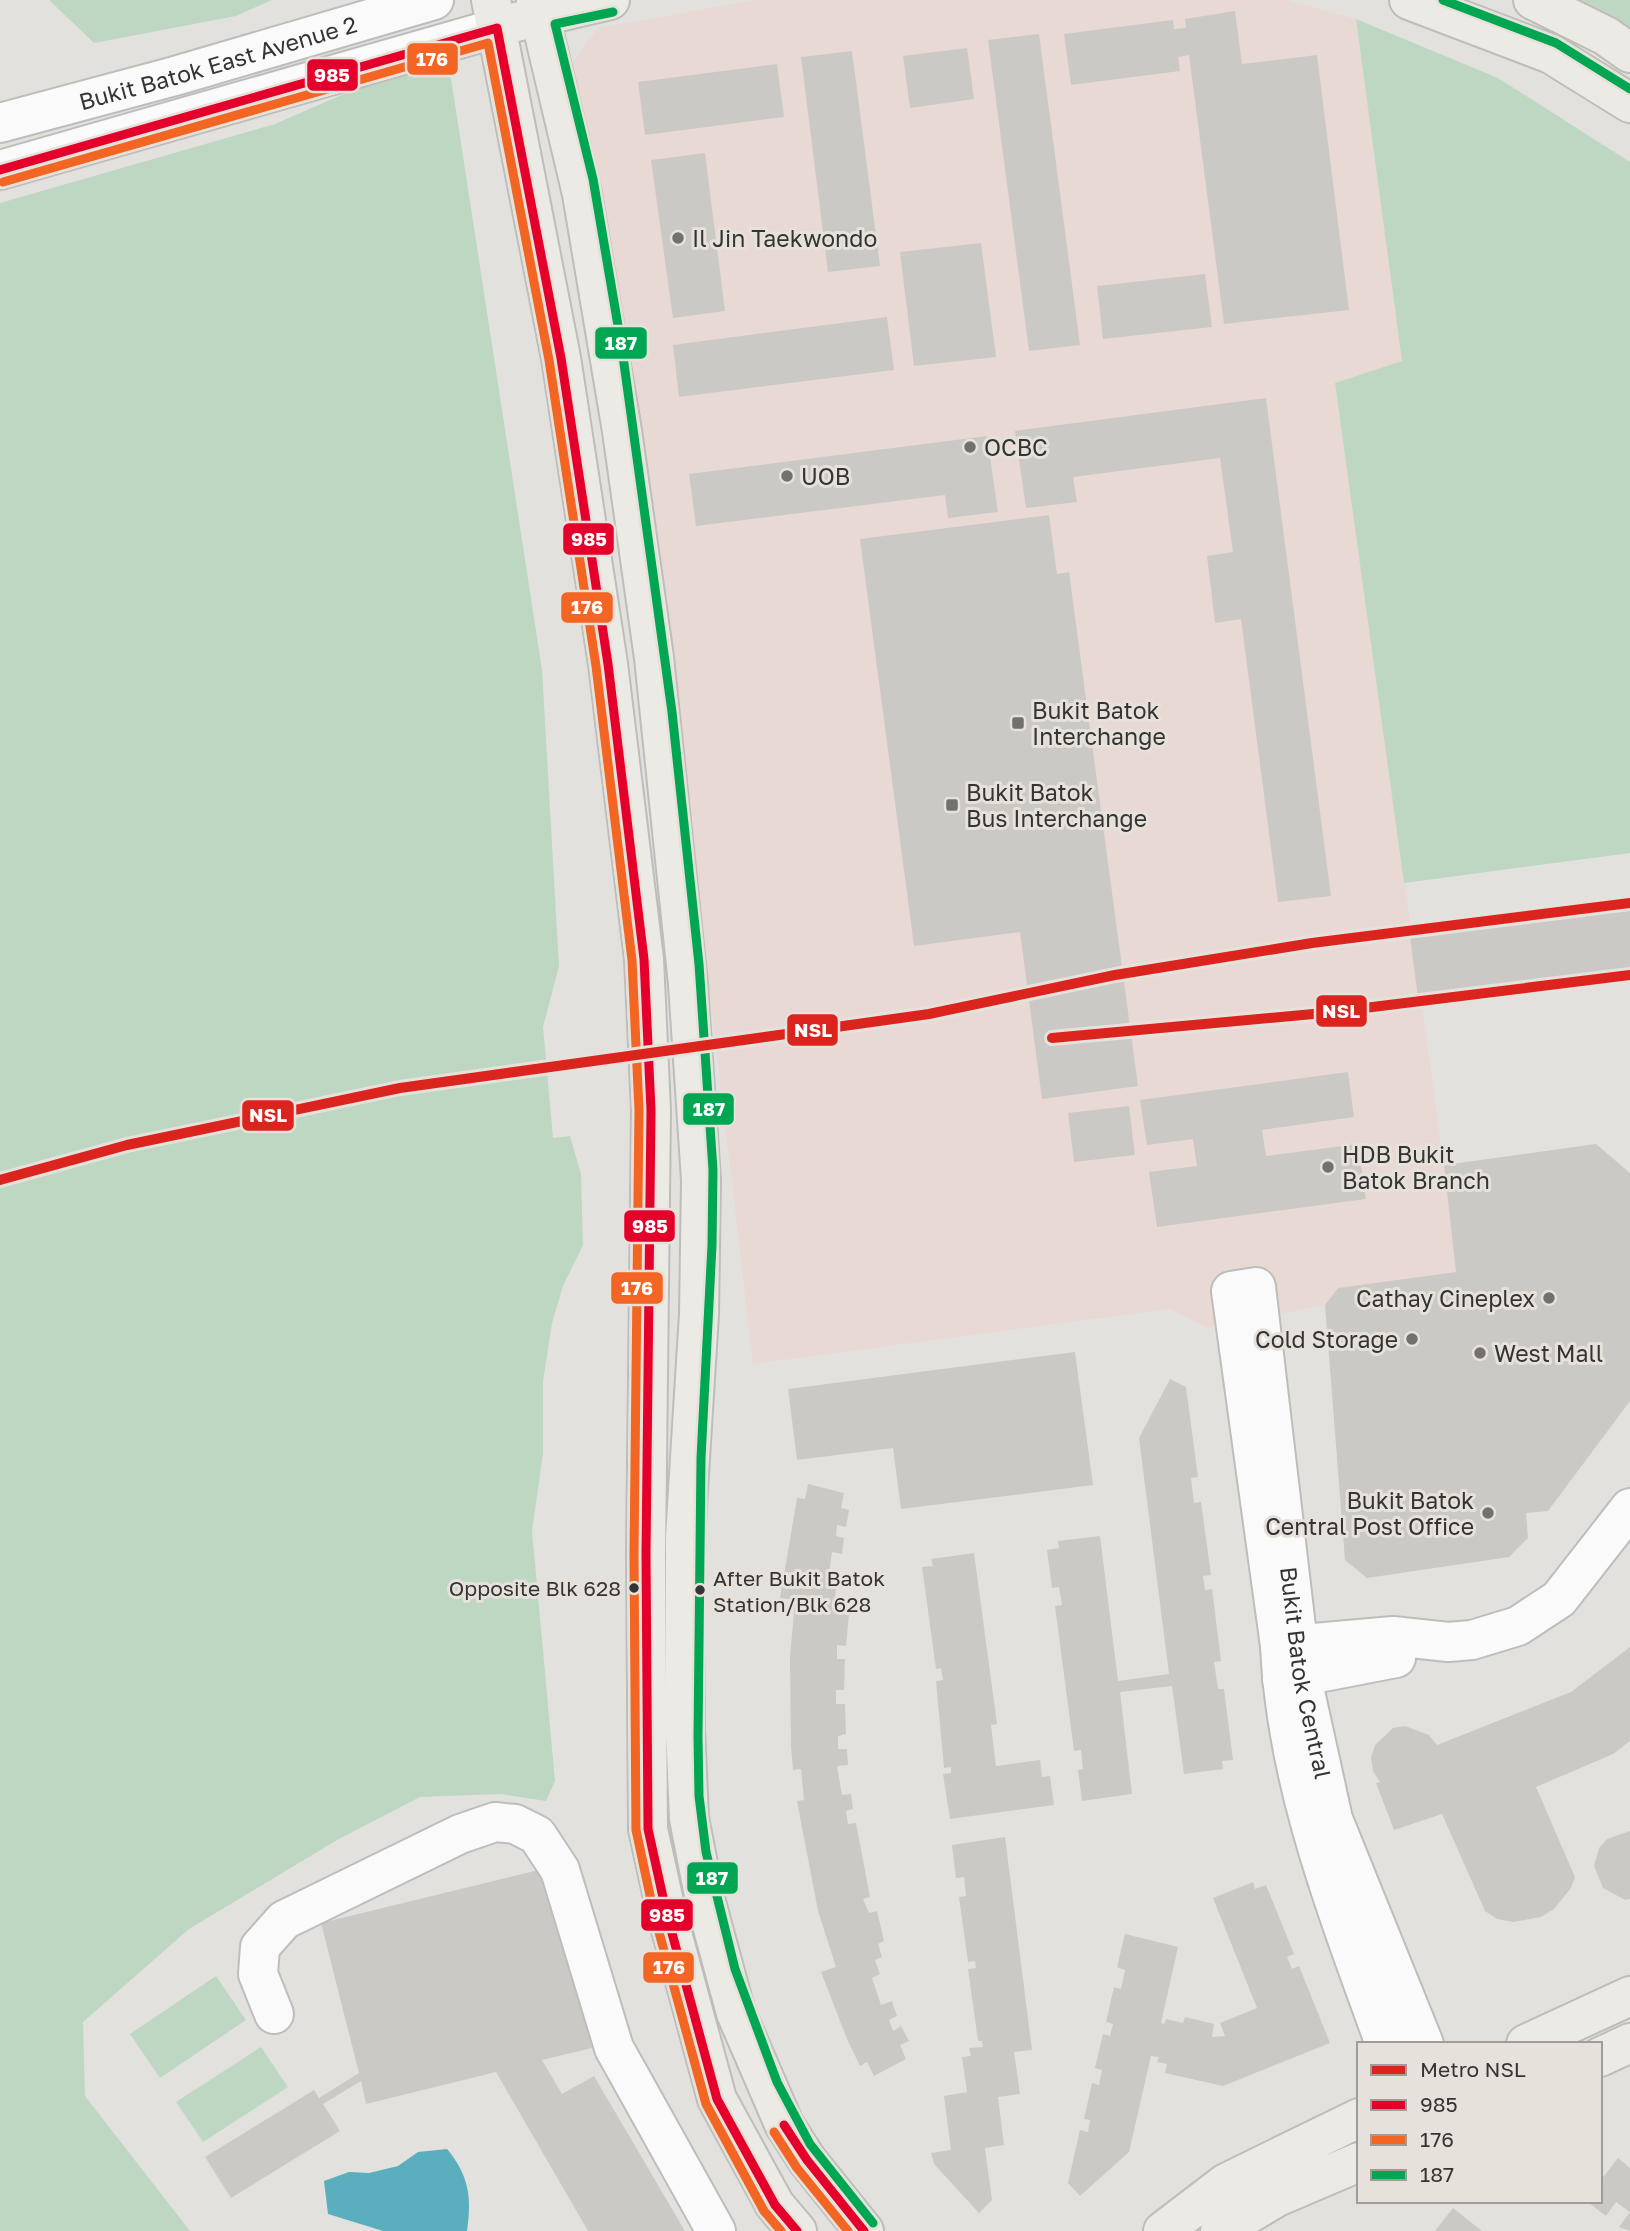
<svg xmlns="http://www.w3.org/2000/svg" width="1630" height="2231" font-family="'Golos Text',sans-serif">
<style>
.commercial{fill:#e8d9d5}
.green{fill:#bed7c3}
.water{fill:#5baebe}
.building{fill:#cbc9c6}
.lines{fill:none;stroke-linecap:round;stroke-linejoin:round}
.minor-casing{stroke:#bfbdbb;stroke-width:42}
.major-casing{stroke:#bdbdbb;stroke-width:42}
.minor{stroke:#fbfafa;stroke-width:38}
.major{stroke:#eceae4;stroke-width:38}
.bus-1-casing{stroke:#e6e2db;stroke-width:14}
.bus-2-casing{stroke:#e6e2db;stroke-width:14}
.bus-3-casing{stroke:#e6e2db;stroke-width:14}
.bus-1{stroke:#e4002b;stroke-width:9}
.bus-2{stroke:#f26522;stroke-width:9}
.bus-3{stroke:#00a651;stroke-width:9}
.metro-1-casing{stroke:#e6e2db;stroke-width:16}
.metro-1{stroke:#dc241f;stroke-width:10}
.poi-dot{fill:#73716e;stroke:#e6e2db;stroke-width:2.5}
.bus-dot{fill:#363432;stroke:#e6e2db;stroke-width:2.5}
.labels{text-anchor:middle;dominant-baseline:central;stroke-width:6;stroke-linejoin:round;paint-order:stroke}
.bus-label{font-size:21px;fill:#363432;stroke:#e6e2db;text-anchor:start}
.street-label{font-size:23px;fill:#363432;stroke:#e6e2db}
.poi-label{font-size:23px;fill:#363432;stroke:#e6e2db;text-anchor:start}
.line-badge{stroke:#e6e2db;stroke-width:2.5}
.badge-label{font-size:19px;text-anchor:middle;font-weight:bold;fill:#fff}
</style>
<rect width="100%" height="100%" fill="#e3e1de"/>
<!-- commercial -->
<path class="commercial" d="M755,0H1287L1356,19L1402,361L1335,383L1444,1165L1456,1272L1338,1288L1325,1305L1208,1328L1170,1309L753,1364L666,616L570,66L598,28Z"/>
<!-- green -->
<path class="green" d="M49,0H272L236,16L94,43Z
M1569,0H1630V32Z
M1356,19L1498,78L1630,162V853L1404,883L1335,383L1402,361Z
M422,60L451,78L542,670L559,966L543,1027L553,1138L570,1136L581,1174L583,1245L563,1286L552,1323L543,1381V1453L532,1531L555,1781L546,1801L500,1794L420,1797L337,1840L189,1929L83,2022L85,2096L190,2231H0V203L275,124Z
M216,1976L246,2020L160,2078L130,2034Z
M261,2047L288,2087L203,2142L176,2102Z"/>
<!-- water -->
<path class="water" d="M447,2149C469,2175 472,2198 467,2231H383L328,2214L324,2181L349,2172L369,2173L398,2166L418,2152Z"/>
<!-- building -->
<path class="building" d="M1235,11L1242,64L1317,55L1349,310L1224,324L1189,55L1178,57L1180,71L1071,85L1064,34L1173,20L1174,29L1186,28L1185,19Z
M1039,34L1080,345L1029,351L988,40Z
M967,48L974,99L910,108L903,56Z
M852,51L880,266L828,272L801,57Z
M777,64L784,117L645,135L638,82Z
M705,153L725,311L673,318L651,160Z
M981,243L996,357L914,366L900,252Z
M1205,274L1212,327L1103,339L1097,286Z
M887,317L894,370L679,397L673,345Z
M1266,398L1331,896L1278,902L1241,619L1215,623L1207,556L1233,552L1220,458L1073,477L1077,502L1026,508L1015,431Z
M987,436L998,512L948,518L945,495L696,526L689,474Z
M1049,515L1057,574L1069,572L1138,1086L1042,1099L1020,932L914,946L860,539Z
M1630,902V979L1419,1005L1409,930Z
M1348,1072L1354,1117L1262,1130L1266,1156L1358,1144L1366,1199L1157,1227L1149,1172L1197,1166L1193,1139L1147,1145L1140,1100Z
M1129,1106L1135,1155L1074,1162L1068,1113Z
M1596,1144L1630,1173V1401L1548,1511L1526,1513L1528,1538L1509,1557L1367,1578L1345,1560L1325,1305L1338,1288L1456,1272L1444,1165Z
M1075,1352L1093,1485L901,1509L893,1448L797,1460L788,1389Z
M1170,1379L1186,1387L1198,1477L1191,1478L1194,1503L1201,1502L1211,1575L1203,1576L1205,1590L1212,1589L1221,1661L1214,1662L1218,1689H1224L1233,1760L1222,1761L1223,1769L1184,1774L1172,1686L1120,1692L1132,1794L1082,1801L1078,1770L1083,1769L1081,1750L1074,1751L1055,1606L1062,1605L1059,1587L1052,1588L1047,1550L1059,1548L1058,1541L1100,1536L1118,1681L1169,1674L1139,1438Z
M808,1484L844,1493L841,1508L849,1510L846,1527L837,1525L836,1536L844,1538L842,1554L832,1552L828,1581L837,1582L835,1597L842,1599L840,1613L849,1614L846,1646L837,1645V1659H845L844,1690H836V1704H845L846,1734L838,1736V1749H847L848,1765L837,1766L842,1795L851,1794L853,1809L846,1811L848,1824L856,1823L870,1897L863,1899L869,1913L877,1911L884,1941L878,1944L882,1957L875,1960L880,1974L872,1978L881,2005L892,2001L897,2016L889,2020L893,2031L901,2026L909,2041L900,2045L906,2059L874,2076L867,2062L860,2066L847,2039L821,1972L836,1967L818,1911L797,1801L804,1800L801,1769L793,1770L791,1747L790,1657L795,1600L780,1598L797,1498L805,1499Z
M974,1553L997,1724L991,1725L996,1766L1040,1760L1042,1777L1050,1776L1054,1805L950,1819L943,1774L951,1773V1767L944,1768L936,1681L943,1680L941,1668L936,1669L922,1567L933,1566L931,1559Z
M1630,1647V1741L1613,1754L1536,1787L1575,1877L1571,1888L1554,1909L1541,1917L1513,1922L1497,1919L1485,1911L1442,1814L1394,1830L1376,1783L1380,1782L1373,1771L1371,1758L1375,1745L1393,1728L1405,1726L1429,1735L1437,1745L1571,1692Z
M1630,1831V1899L1625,1900L1603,1888L1594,1866L1599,1848L1607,1839Z
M1005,1837L1032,2050L1014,2052L1020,2094L998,2097L1004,2145L985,2148L992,2200L979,2213L934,2164L931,2153L951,2150L944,2096L967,2092L962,2057L971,2056L969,2048L983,2047L982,2041H978L968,1969L976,1968L975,1961L968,1962L959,1897L966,1896L964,1877L956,1878L952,1845Z
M547,1868L592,2048L542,2060L562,2094L594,2076L685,2231H588L496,2072L366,2104L361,2081L323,2104L340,2131L231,2198L205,2157L314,2090L319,2098L359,2073L321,1923Z
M1253,1882L1255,1889L1266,1885L1294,1954L1287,1957L1292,1969L1299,1966L1330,2043L1223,2086L1165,2073L1167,2064L1157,2062L1159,2057L1151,2056L1129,2152L1080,2196L1068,2183L1080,2130L1088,2132L1090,2120L1084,2119L1092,2083L1099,2085L1102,2070L1095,2068L1103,2034L1110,2036L1113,2024L1106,2022L1114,1987L1121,1989L1125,1970L1117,1967L1125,1934L1178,1947L1161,2023L1164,2024L1166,2019L1183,2023L1185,2017L1214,2024L1212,2037L1225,2036L1220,2023L1257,2008L1213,1898Z
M1618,2158L1630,2168V2231L1619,2227L1630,2212L1616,2202L1606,2216L1586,2201H1600V2181Z
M1453,2208L1482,2231H1435Z"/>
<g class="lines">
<!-- minor casing -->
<g class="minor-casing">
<g id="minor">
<path id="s1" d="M0,123L175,76L434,0"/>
<path d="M0,170L497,28"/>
<path d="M1280,1646L1393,1636L1448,1642L1472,1640L1518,1626L1559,1599L1630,1508"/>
<path d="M1282,1680L1396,1658"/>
<path d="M274,2014L258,1974L260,1947L284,1920L460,1834L495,1822L515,1824L537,1835L560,1870L614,2048L716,2231"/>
<path id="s2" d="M1385,2044C1339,1916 1286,1784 1280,1646L1231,1291L1256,1287L1302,1678L1333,1819L1424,2044"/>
</g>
</g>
<!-- major casing -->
<g class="major-casing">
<path id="major" d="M491,0L561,358L608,664L644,959L651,1110L646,1554L648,1829L666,1911L717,2099L775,2205L797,2231
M536,0L582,194L622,431L654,658L688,984L701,1180L699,1314L685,1538V1728L689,1818L704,1895L736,2013L784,2124L807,2160L864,2231
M1409,0L1551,54L1630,103
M1533,0L1606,36L1630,53
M516,22L610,0
M1526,2044L1630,1996
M1600,2057L1630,2043
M1163,2231L1226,2183L1359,2118
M1220,2231L1277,2197L1359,2162"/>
</g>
<!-- minor -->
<use href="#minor" class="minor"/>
<!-- major -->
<use href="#major" class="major"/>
<!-- bus-1 casing -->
<g class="bus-1-casing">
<path id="bus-1" d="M0,170L497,28L561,358L608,664L644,959L651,1110L646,1554L648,1829L666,1911L717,2099L775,2205L797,2231
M784,2125L807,2160L864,2231"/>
</g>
<!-- bus-2 casing -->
<g class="bus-2-casing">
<path id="bus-2" d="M3,182L488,43L549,360L596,666L632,960L639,1110L634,1554L636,1830L654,1914L706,2104L764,2211L781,2231
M774,2132L797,2168L848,2231"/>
</g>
<!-- bus-3 casing -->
<g class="bus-3-casing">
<path id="bus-3" d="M1443,0L1556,43L1630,89
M613,12L555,24L593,179L622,349L672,712L699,964L713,1170L712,1245L701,1458L698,1737L699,1796L706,1852L735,1969L777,2082L810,2144L873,2223"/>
</g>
<!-- bus-1 -->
<use href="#bus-1" class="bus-1"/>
<!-- bus-2 -->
<use href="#bus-2" class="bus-2"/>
<!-- bus-3 -->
<use href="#bus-3" class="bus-3"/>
<!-- metro-1 casing -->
<g class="metro-1-casing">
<path id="metro-1" d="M1052,1038L1324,1013L1630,975
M0,1180L127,1145L400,1088L929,1014L1115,975L1312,943L1630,903"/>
</g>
<!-- metro-1 -->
<use href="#metro-1" class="metro-1"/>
</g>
<!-- markers -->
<g class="poi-dot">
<circle cx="678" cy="238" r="7"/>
<circle cx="970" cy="447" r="7"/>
<circle cx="787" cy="476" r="7"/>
<rect x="1011" y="716" width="14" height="14" rx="3.5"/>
<rect x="945" y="798" width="14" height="14" rx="3.5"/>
<circle cx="1328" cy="1167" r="7"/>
<circle cx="1549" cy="1298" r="7"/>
<circle cx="1412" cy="1339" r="7"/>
<circle cx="1480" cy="1353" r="7"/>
<circle cx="1488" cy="1513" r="7"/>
</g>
<g class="bus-dot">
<circle cx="634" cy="1588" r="6"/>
<circle cx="700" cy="1590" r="6"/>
</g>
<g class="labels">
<!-- bus labels -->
<g class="bus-label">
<text x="713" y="1578">After Bukit Batok<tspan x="713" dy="26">Station/Blk 628</tspan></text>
<text x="621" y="1588" text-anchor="end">Opposite Blk 628</text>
</g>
<!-- street labels -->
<g class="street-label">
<text stroke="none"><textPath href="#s1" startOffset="226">Bukit Batok East Avenue 2</textPath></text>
<text stroke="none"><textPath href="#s2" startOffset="1186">Bukit Batok Central</textPath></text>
</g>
<!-- poi labels -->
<g class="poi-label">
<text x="692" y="238">Il Jin Taekwondo</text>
<text x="984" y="447">OCBC</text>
<text x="801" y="476">UOB</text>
<text x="1032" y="710">Bukit Batok<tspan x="1032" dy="26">Interchange</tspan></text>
<text x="966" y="792">Bukit Batok<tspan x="966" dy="26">Bus Interchange</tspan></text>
<text x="1342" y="1154">HDB Bukit<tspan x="1342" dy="26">Batok Branch</tspan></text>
<text x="1535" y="1298" text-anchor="end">Cathay Cineplex</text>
<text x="1398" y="1339" text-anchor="end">Cold Storage</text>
<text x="1494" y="1353">West Mall</text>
<text x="1474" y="1500" text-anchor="end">Bukit Batok<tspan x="1474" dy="26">Central Post Office</tspan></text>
</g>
</g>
<g class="line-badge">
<rect x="406" y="42" width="53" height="34" rx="7" fill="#f26522"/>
<rect x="306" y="58" width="53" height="34" rx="7" fill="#e4002b"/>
<rect x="594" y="326" width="54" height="34" rx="7" fill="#00a651"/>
<rect x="562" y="522" width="53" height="34" rx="7" fill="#e4002b"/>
<rect x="560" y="591" width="54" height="33" rx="7" fill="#f26522"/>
<rect x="1315" y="994" width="53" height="34" rx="7" fill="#dc241f"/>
<rect x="786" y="1013" width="53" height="34" rx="7" fill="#dc241f"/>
<rect x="682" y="1092" width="53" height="34" rx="7" fill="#00a651"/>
<rect x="241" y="1099" width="54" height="33" rx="7" fill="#dc241f"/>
<rect x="623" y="1209" width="53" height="34" rx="7" fill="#e4002b"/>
<rect x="610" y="1271" width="54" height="34" rx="7" fill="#f26522"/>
<rect x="686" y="1861" width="53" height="34" rx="7" fill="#00a651"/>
<rect x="640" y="1898" width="54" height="34" rx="7" fill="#e4002b"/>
<rect x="642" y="1951" width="53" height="33" rx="7" fill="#f26522"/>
</g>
<g class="badge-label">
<text x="432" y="66">176</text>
<text x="332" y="82">985</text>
<text x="621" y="350">187</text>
<text x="589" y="546">985</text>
<text x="587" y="614">176</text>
<text x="1341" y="1018">NSL</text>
<text x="813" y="1037">NSL</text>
<text x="709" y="1116">187</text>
<text x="268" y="1122">NSL</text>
<text x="650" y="1233">985</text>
<text x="637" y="1295">176</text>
<text x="712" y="1885">187</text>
<text x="667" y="1922">985</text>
<text x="669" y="1974">176</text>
</g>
<!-- legend -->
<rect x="1357" y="2042" width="245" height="161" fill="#e6e2db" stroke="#a09c97" stroke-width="2"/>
<rect x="1371" y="2065" width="35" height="10" fill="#dc241f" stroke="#a09c97" stroke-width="2"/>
<text x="1420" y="2077" font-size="21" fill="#363432">Metro NSL</text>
<rect x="1371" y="2100" width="35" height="10" fill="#e4002b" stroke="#a09c97" stroke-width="2"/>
<text x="1420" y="2112" font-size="21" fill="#363432">985</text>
<rect x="1371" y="2135" width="35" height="10" fill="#f26522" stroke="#a09c97" stroke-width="2"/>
<text x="1420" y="2147" font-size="21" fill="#363432">176</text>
<rect x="1371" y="2170" width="35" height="10" fill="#00a651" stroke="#a09c97" stroke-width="2"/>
<text x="1420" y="2182" font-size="21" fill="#363432">187</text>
</svg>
